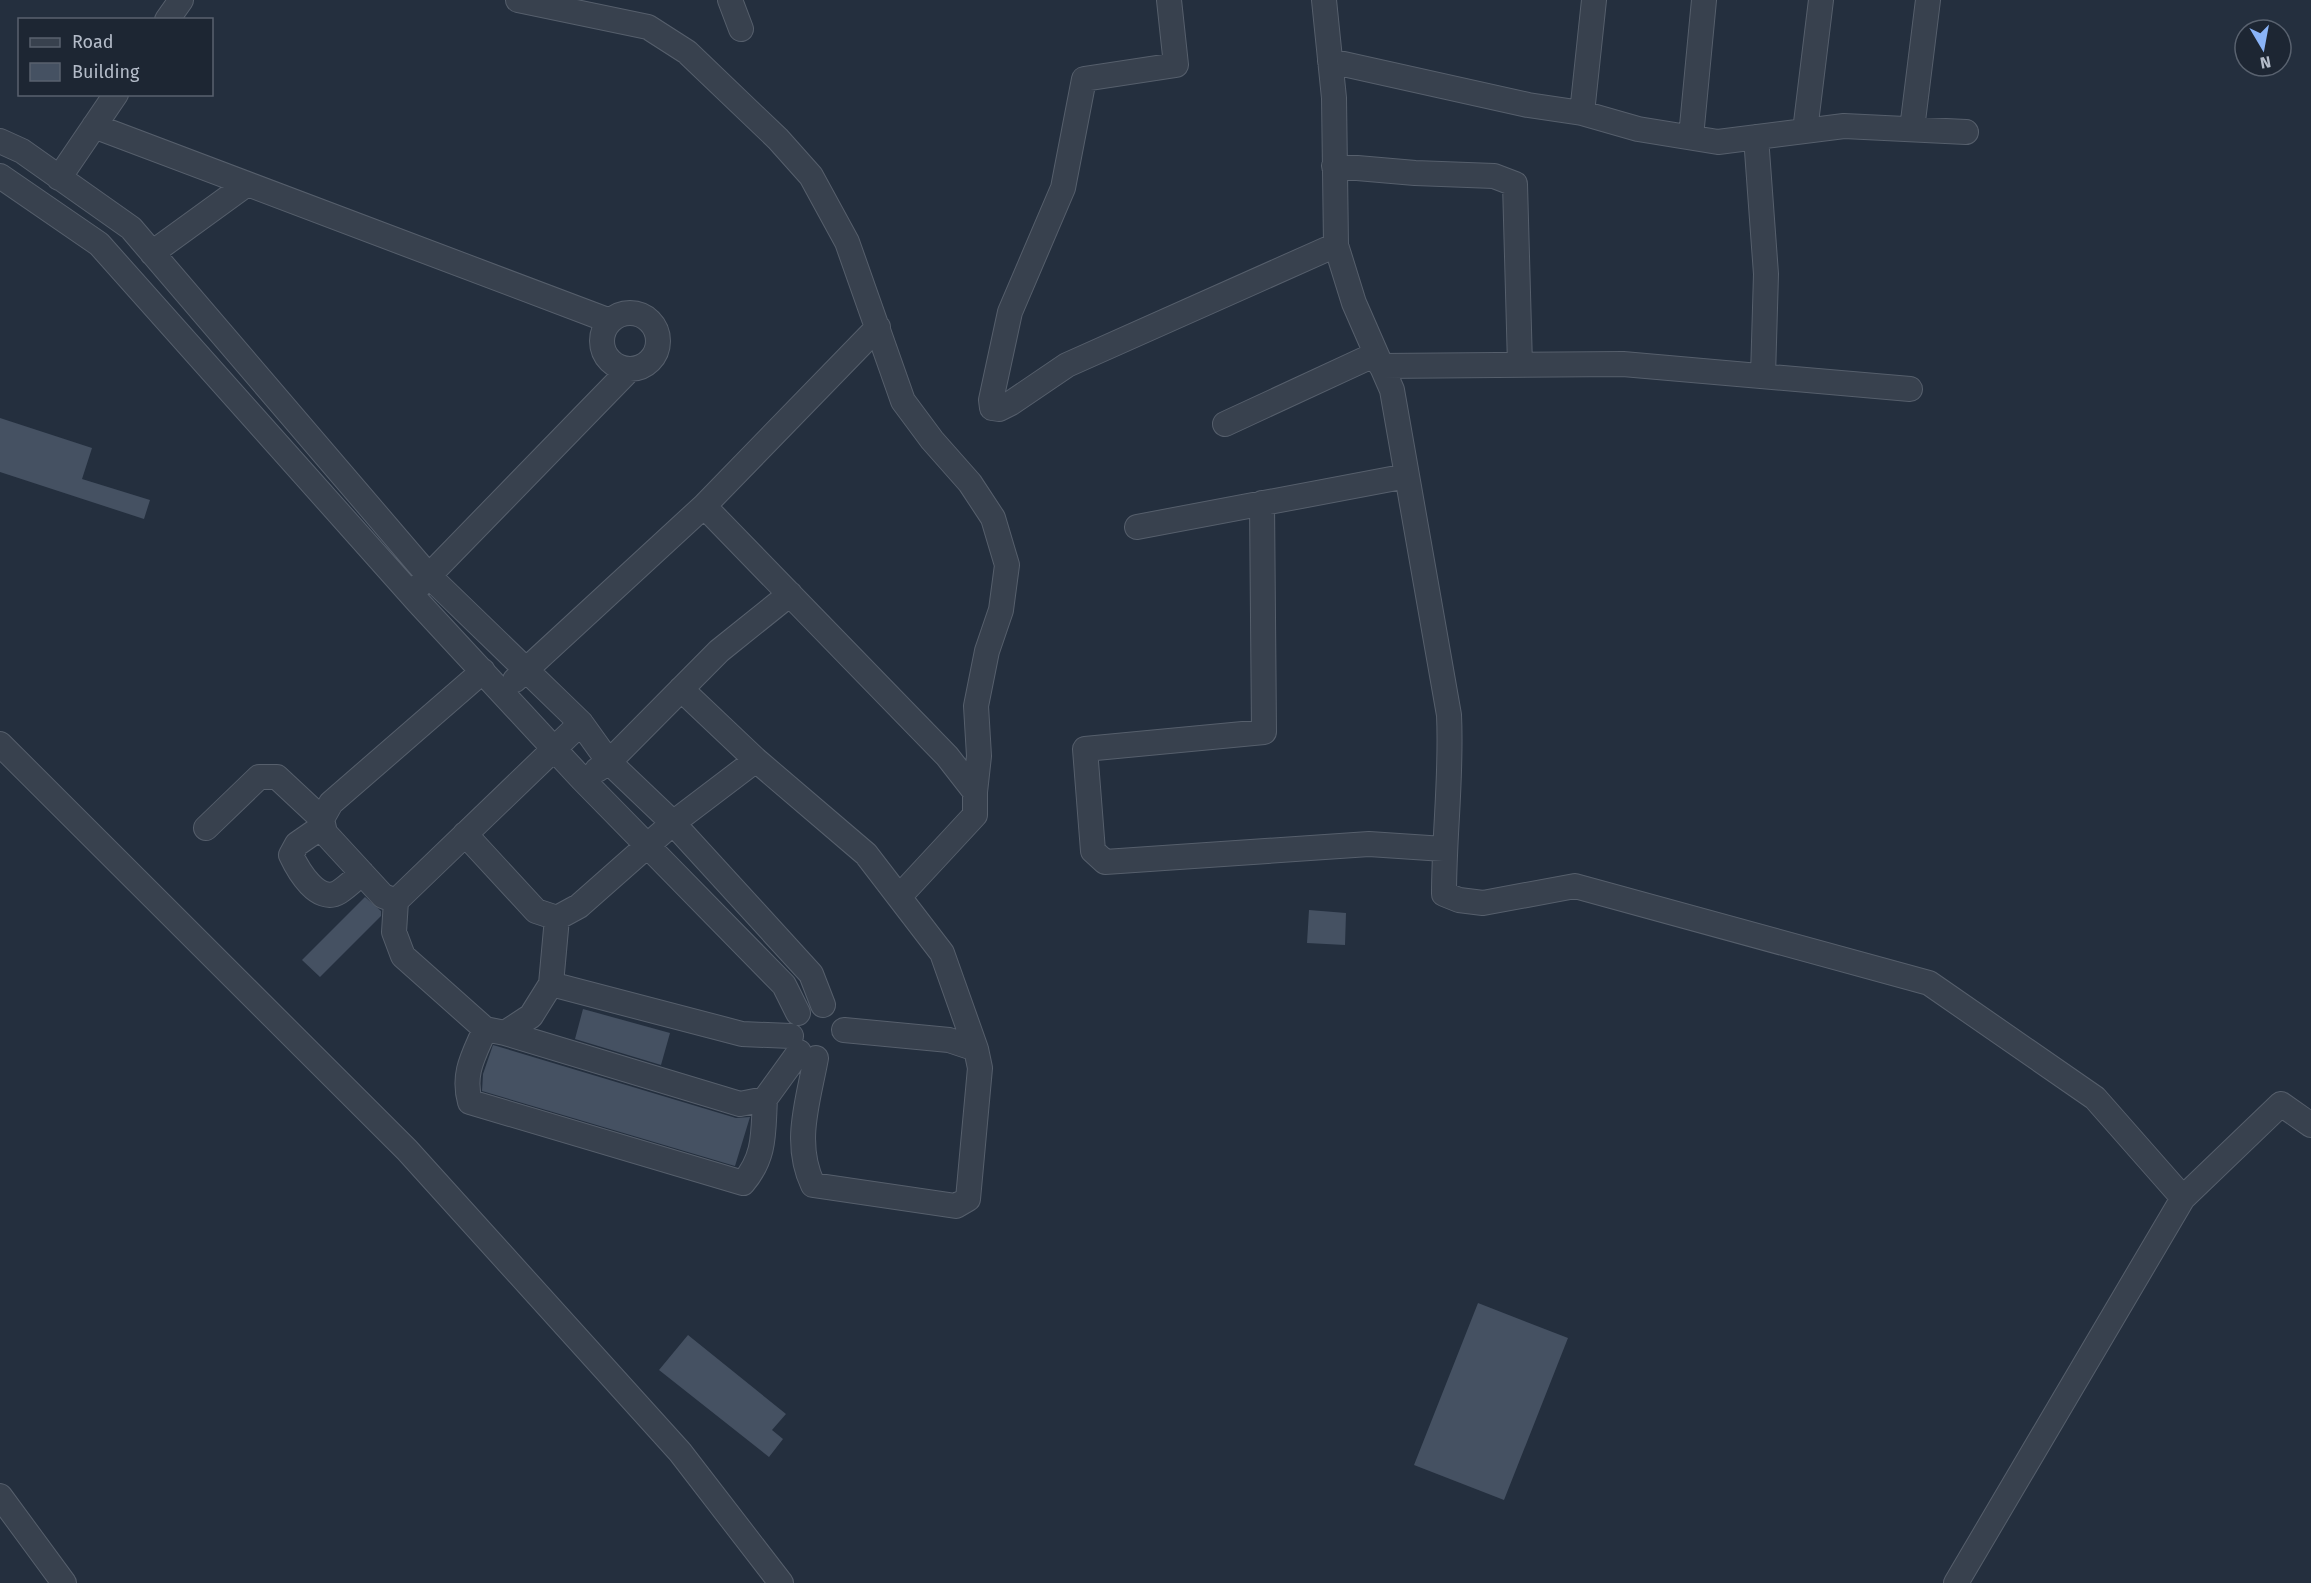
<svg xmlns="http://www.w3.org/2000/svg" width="2311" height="1583" font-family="'Fira Sans',sans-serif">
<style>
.building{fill:#455162}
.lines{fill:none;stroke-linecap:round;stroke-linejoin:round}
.street-casing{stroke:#565f6c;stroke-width:26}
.street{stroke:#38414e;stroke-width:24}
</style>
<rect width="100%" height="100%" fill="#242f3e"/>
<!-- building -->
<path class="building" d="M0,418L92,448L82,479L150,500L144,519L0,472Z
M365,897L381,911V916L320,977L302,960Z
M1309,910L1346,913L1345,945L1307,943Z
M583,1009L670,1033L661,1065L575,1039Z
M493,1045L736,1118L750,1117L735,1166L482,1091L483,1074Z
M1478,1303L1568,1338L1504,1500L1414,1465Z
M688,1335L786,1414L772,1430L783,1439L769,1457L659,1370Z"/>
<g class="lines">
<!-- street casing -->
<g class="street-casing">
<path id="street" d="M518,0L648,27L687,52L778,139L811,176L847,242L903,401L932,440L970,483L993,518L1007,565L1001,610L987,651L976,706L979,756L975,792
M730,0L741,29
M1169,0L1176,65L1084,79L1063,188L1010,312L991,400L992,408L999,409L1011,403L1067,365L1336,245
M1324,0L1334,98L1336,245L1354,303L1392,390L1449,715C1452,775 1444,834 1444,894L1459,900L1483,903L1575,886L1929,983L2095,1098L2183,1198L1956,1583
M167,20L181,0
M1330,61L1528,105L1582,113L1638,129L1718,142L1844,126L1966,132
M1582,113L1594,0
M94,126L610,321
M1912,129L1928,0
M1805,131L1821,0
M1691,137L1704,0
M1756,137L1766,274L1763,376
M0,141L22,151L131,228L428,575L581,723L609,762L673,823L811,974L823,1005
M1334,166L1415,173L1494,176L1515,184L1520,365
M0,176L99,244L418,602L582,779L784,985L798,1013
M59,178L116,94
M152,253L247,184
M602 341a28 28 0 1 1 56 0a28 28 0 1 1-56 0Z
M1381,366L1623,364L1910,389
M1225,424L1376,354
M1262,503L1264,732L1085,749L1093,851L1105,862L1369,844L1444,849
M704,506L878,327
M1137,527L1407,476
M418,587L630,369
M483,671L331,803L322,819L325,833L383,896L396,901L581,723
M515,680L704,506L947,756L975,792V815L899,897
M681,689L756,760L866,854L942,953L976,1049
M0,744L407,1150L680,1452L781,1583
M597,770L609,762L719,651L790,594
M323,826L297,844L291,855C298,870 318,905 339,892C347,887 355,879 362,873
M206,828L259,777H277L322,819
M465,834L536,911L557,918L579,906L673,823L756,760
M396,901L394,932L403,956L485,1029L505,1033L531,1016L551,984L557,918
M551,984L742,1034L791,1036
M485,1029C474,1055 462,1073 470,1102L743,1183C766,1156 763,1132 765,1099
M505,1033L740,1104L765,1099L799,1052
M816,1058C808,1102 793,1143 813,1185L956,1206L968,1199L980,1068L976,1049L949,1040L844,1030
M2183,1198L2281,1104L2311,1125
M0,1496L64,1583"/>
</g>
<!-- street -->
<use href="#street" class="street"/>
</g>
<!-- legend -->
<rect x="18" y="18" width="195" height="78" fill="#1d2633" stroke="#59626f" stroke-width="1.5"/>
<rect x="30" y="38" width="30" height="9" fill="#38414e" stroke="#59626f" stroke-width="1.5"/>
<text x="72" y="48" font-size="18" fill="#b4bcc9">Road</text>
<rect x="30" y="63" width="30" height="18" fill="#455162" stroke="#59626f" stroke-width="1.5"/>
<text x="72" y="78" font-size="18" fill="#b4bcc9">Building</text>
<!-- north arrow -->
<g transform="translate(2263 48) rotate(170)"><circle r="28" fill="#1d2633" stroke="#59626f" stroke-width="1.5"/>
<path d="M0-4.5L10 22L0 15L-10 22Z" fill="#8ab4f8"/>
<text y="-9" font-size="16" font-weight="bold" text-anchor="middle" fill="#b4bcc9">N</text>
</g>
</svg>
